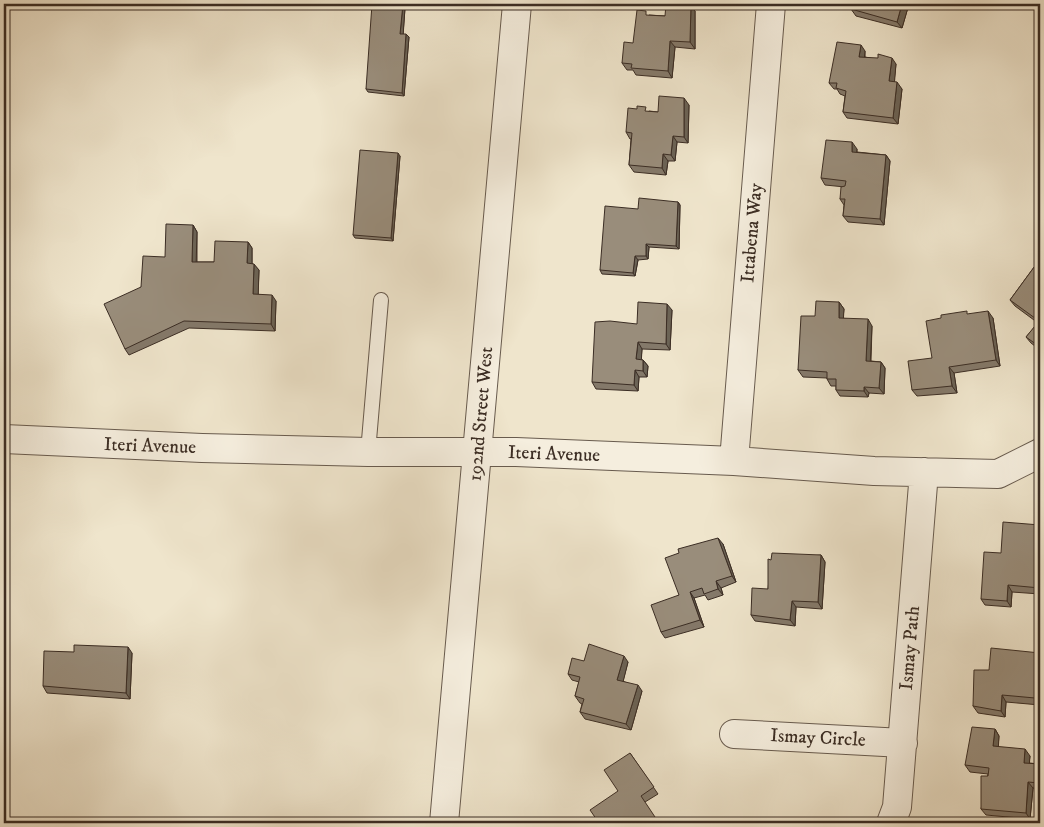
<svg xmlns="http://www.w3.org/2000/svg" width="1044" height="827" font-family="'IM FELL DW Pica',serif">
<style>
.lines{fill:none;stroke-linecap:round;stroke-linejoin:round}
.service-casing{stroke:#685b4e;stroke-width:16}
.minor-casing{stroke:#685b4e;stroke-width:30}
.tertiary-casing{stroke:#685b4e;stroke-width:30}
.service{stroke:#f5eede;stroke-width:14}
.minor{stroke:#f5eede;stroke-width:28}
.tertiary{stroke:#f5eede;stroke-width:28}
.wall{fill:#84796a;stroke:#3b2d24}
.shaded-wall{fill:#6b6356;stroke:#3b2d24}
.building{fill:#998d7b;stroke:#3b2d24}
.labels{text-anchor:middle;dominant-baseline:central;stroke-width:4;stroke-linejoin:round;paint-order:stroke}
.street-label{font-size:19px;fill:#3b2d24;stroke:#f5eede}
</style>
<rect width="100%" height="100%" fill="#efe5cc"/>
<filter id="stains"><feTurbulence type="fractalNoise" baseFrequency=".004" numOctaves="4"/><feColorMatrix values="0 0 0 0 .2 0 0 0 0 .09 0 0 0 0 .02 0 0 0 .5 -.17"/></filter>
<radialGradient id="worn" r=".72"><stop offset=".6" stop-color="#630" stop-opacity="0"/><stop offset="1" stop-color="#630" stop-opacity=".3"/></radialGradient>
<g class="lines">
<!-- service casing -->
<g class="service-casing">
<path id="service" d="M368,452L381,300"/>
</g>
<!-- minor casing -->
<g class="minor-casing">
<path id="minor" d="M4,439L202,448L368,452H516L734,461L874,471L998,474L1040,453
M734,461L771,4
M734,734L903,743
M891,823L897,807L924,472"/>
</g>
<!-- tertiary casing -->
<g class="tertiary-casing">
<path id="tertiary" d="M444,823L517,4"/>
</g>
<!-- service -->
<use href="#service" class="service"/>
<!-- minor -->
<use href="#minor" class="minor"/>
<!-- tertiary -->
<use href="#tertiary" class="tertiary"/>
</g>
<!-- wall -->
<path class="wall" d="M853,4H909L902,28L856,16L851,9Z
M405,8L403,34L409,37L404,96L368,92L366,89Z
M695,11V49L675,47L672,78L636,75L633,70H627L622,63L649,15L665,16Z
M865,51V57L896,64L894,82L902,89L898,124L847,118L843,112L845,96L840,94L837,89H834L829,83Z
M689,105L688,143L677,142L675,161H668L666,175L634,172L629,165L631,139H630L626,132L649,111L658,112Z
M857,149V152L886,155L890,161L884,225L848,222L843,216L844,205L840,199L845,187L825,185L821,178Z
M400,156L393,241L355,238L353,235Z
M678,202L680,205L679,249L649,247L648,259L638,260L635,276L602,274L600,270L638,209Z
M193,225L197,232V262H214L248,242L252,248V263L259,270L258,294L276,301L275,331L189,328L129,355L125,349L141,287L165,257Z
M1040,259V350L1031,343L1026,337L1038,323L1015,306L1010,300Z
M839,302L844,309L843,318L872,326L871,361L881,362L885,368L884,394L869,393L868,397L840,396L836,390V386H831L827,379V378L803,377L798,370L815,316Z
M672,310L670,350L642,349L641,360H643L648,366L647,377H639L638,391L596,389L592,382Z
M969,314L993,318L1000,366L954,373L957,393L917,396L912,390L932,358Z
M1040,525V594L1012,592L1011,607L985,605L981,599Z
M723,544L736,582L721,588L723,595L708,600L705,595L694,598L704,627L665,638L661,632L679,595Z
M821,555L825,562L822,609L796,607L795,626L755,621L751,615L768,589L771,560Z
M74,652L132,653L130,699L47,693L43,686Z
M1040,653V705L1006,702L1005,717L978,713L973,706L989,670Z
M584,661L628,662L623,681L642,691L631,730L585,719L580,712L582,704L580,703L575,696L579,682L572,680L568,674Z
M995,729L999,736L998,747L1030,756L1029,763L1040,764V789L1033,788L1030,819L986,815L981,809L988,774L970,772L965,765Z
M630,753L658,794L645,802L618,791Z"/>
<!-- shaded-wall -->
<path class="shaded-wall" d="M403,4L405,8L403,37L400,34Z
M902,4H909L902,28L897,22Z
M691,5L695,11V49L690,42Z
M406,34L409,37L404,96L402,93Z
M670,41L675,47L672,78L668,71Z
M861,45L865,51L864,63L859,57Z
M892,58L896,64L894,88L889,81Z
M897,82L902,89L898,124L893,118Z
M684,98L689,105L688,143L684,137Z
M673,136L677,142L675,161L671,155Z
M852,142L857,149L856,158L852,152Z
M398,153L400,156L393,241L391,238Z
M663,154L668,161L666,175L662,168Z
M886,155L890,161L884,225L880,219Z
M678,202L680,205L679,249L676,246Z
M193,225L197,232L196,268L192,262Z
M248,242L252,248V270L247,263Z
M646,244L649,247L648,259L646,256Z
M635,256L638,260L635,276L633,273Z
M254,264L259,270L258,301L253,294Z
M272,295L276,301L275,331L271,324Z
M839,302L844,309L843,325L839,318Z
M667,304L672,310L670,350L666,344Z
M988,311L993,318L1000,366L996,360Z
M868,319L872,326L870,367L866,361Z
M638,342L642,349L641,366L636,359Z
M643,360L648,366L647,377L643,371Z
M881,362L885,368L884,394L879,388Z
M949,367L954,373L957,393L952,386Z
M635,370L639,377L638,391L634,385Z
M864,387L869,393L868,397L864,391Z
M718,538L723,544L736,582L732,576Z
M821,555L825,562L822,609L818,602Z
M716,581L721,588L723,595L718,589Z
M1008,585L1012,592L1011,607L1007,601Z
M690,592L694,598L704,627L700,620Z
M792,601L796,607L795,626L790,620Z
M128,647L132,653L130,699L126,693Z
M624,656L628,662L622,686L617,680Z
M1038,666L1040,669V705L1035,698Z
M638,685L642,691L631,730L626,724Z
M1002,695L1006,702L1005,717L1001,711Z
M995,729L999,736L998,753L993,746Z
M1025,749L1030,756L1029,769L1024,763Z
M1028,782L1033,788L1030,819L1026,813Z"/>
<!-- building -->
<path class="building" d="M372,4H403L400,34H406L402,93L366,89Z
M666,4L691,5L690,42L670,41L668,71L631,68L632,64L622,63L624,42L633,43L637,10L646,11V15L665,16Z
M853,4H902L897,22L851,9Z
M837,42L861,45L859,57L878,58V54L892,58L889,81L897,82L893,118L843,112L846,91L836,88L837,83H829Z
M659,96L684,98V137L673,136L671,155L663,154L662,168L629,165L632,133L626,132L628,108L637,109V106L646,107L645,111L658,112Z
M826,140L852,142V152L886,155L880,219L843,216L845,199H840L841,187L845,186L846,181L821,178Z
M360,150L398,153L391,238L353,235Z
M639,198L678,202L676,246L646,244V256H635L633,273L600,270L605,206L638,209Z
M166,224L193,225L192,262H214L215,241L248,242L247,263L254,264L253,294L272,295L271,324L184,321L125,349L104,304L141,287L143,256L165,257Z
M1040,259V347L1026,337L1039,321L1010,300Z
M816,301L839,302V318L868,319L866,361L881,362L879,388L864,387V391L836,390V379H827V372L798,370L801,316H815Z
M638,302L667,304L666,344L638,342L636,359L643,360V371L635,370L634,385L592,382L595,322L610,321L637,324Z
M967,311V314L988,311L996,360L949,367L952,386L912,390L908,361L932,358L926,321L941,318V315Z
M1003,522L1040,525V588L1008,585L1007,601L981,599L984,552L1001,553Z
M718,538L732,576L716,581L718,589L704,594L702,588L690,592L700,620L661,632L651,605L679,595L665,558L679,553L678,549Z
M772,553L821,555L818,602L792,601L790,620L751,615L752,588L768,589V559L771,560Z
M589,644L624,656L617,680L638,685L626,724L580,712L584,699L575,696L580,677L568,674L572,658L584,661Z
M74,645L128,647L126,693L43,686L44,651L74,652Z
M991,648L1040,653V667L1038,666L1035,698L1002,695L1001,711L973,706L974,670H989Z
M972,727L995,729L993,746L1025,749L1024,763L1040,764V783L1028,782L1026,813L981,809V776H988L989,768L965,765Z
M630,753L654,787L641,796L659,823H598H599L590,810L618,791L604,770Z
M700,818L711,823H698Z"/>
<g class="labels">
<!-- street labels -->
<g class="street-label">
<text transform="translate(752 233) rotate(-85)">Ittabena Way</text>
<text transform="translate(481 414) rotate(-85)">192nd Street West</text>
<text transform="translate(150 446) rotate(2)">Iteri Avenue</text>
<text transform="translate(554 454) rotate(2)">Iteri Avenue</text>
<text transform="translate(910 648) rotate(-85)">Ismay Path</text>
<text transform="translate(818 738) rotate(3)">Ismay Circle</text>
</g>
</g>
<!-- margin -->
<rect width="1044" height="827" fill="none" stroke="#efe5cc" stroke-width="20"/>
<rect x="5" y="5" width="1034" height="817" fill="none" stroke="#3b2d24" stroke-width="2.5"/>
<rect x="10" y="10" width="1024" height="807" fill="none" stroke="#3b2d24"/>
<rect width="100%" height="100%" filter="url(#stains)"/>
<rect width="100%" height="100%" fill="url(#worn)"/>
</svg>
